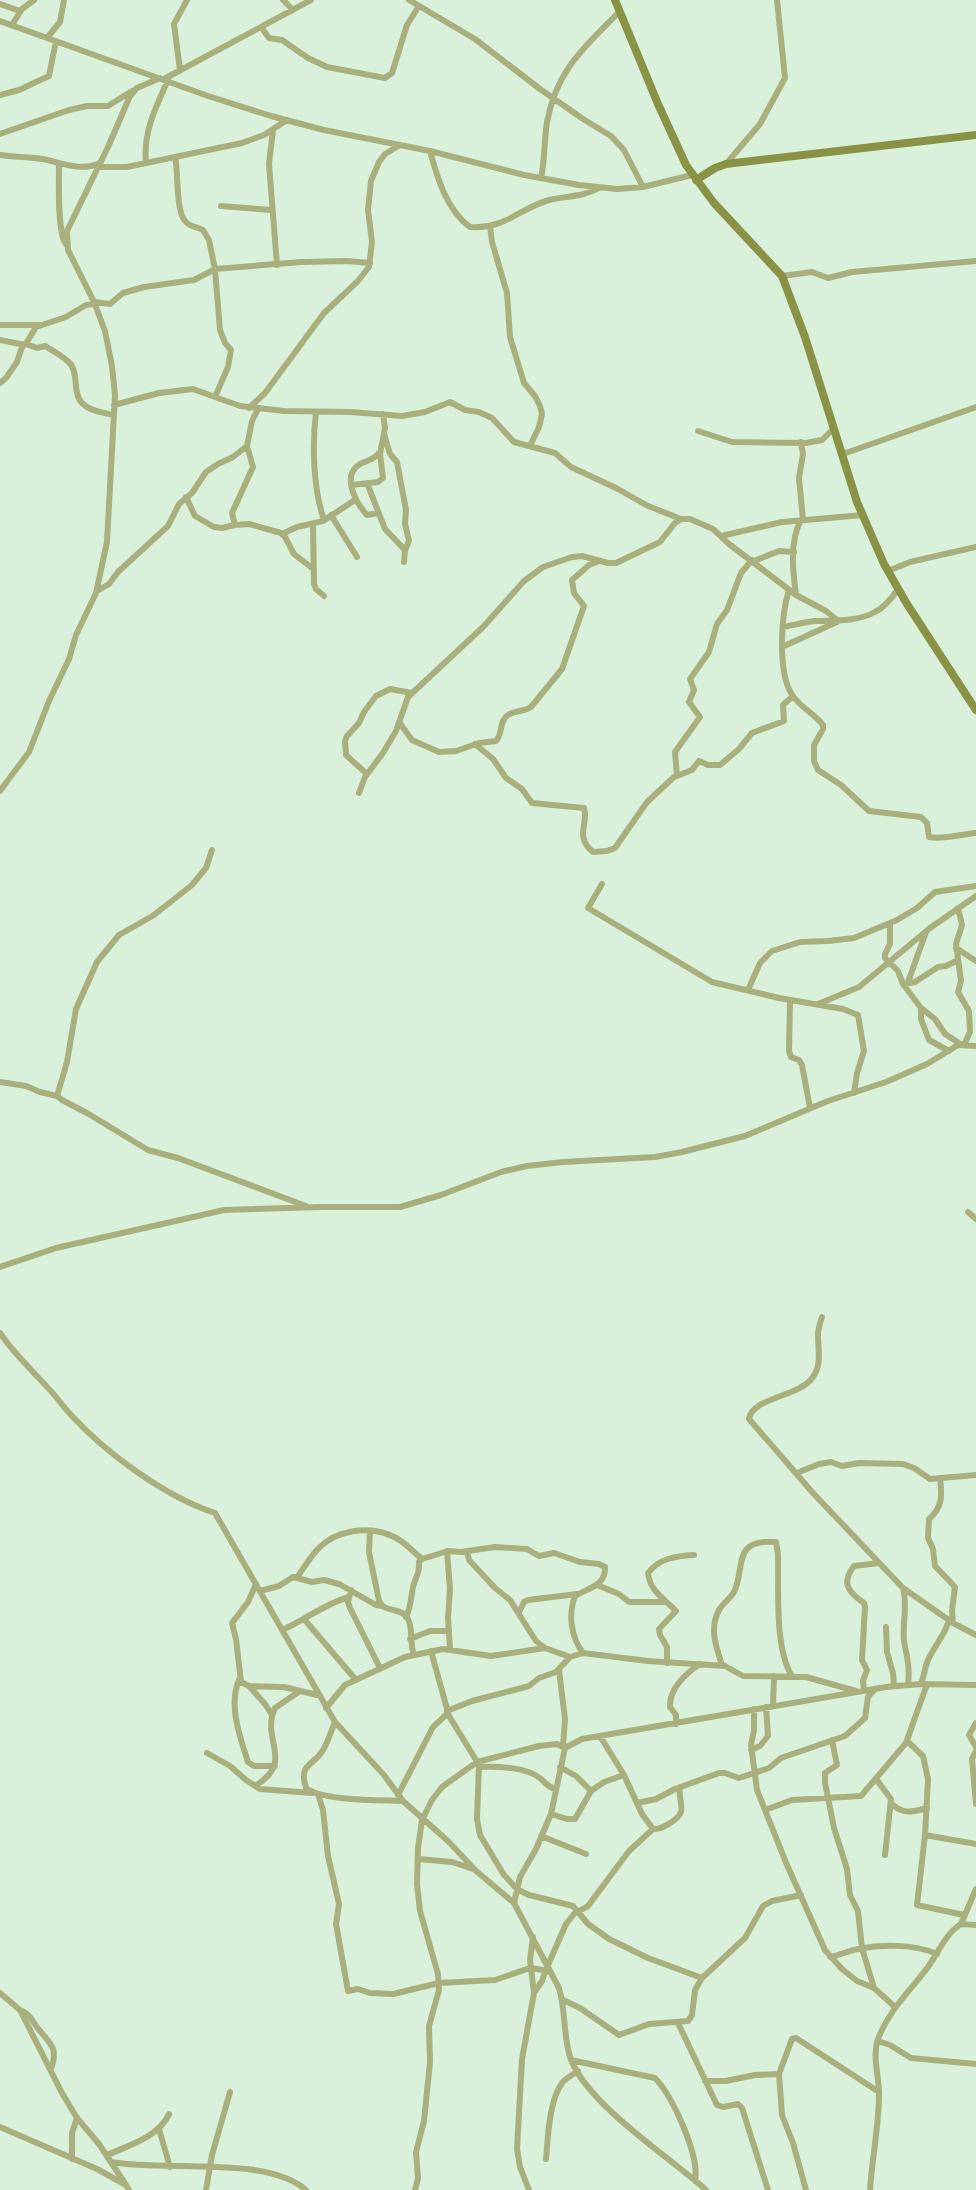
<svg xmlns="http://www.w3.org/2000/svg" width="976" height="2190" font-family="'Space Grotesk',sans-serif">
<style>
.lines{fill:none;stroke-linecap:round;stroke-linejoin:round}
.street{stroke:#a9b07e;stroke-width:6}
.secondary{stroke:#8a9345;stroke-width:8}
</style>
<rect width="100%" height="100%" fill="#d9f1db"/>
<g class="lines">
<!-- street -->
<path class="street" d="M283,0L293,10
M409,0L475,39L540,89L583,119L611,136L624,150L643,187
M0,4L20,11
M0,21L208,96L271,116L324,130L430,151L524,175L579,185L617,189L643,187L692,175
M12,25L22,9L34,0
M261,27L269,38L282,40L308,58L327,67L385,78L392,73L407,25L419,6
M47,38L60,22L64,0
M180,70L174,24L187,0
M164,79L311,0
M0,95L19,90L49,76L56,41
M273,130L269,164L277,265
M0,134L69,110L87,106H108L132,91
M430,151C437,177 447,211 470,227C504,230 520,208 549,200C566,196 583,197 599,188
M0,155C14,157 29,157 43,159C63,163 81,172 100,163
M175,157C179,173 175,211 186,222C190,227 198,227 203,230L209,240L215,269L220,330L225,343L231,350L228,367L215,397
M146,162C143,132 156,107 168,80
M59,163C59,180 57,233 66,244
M726,164L760,124L785,78L777,0
M99,167H127L242,143L264,135L287,120
M541,178C545,160 544,141 547,122C557,69 584,48 620,11
M221,206L271,210
M490,226L492,242L507,293L510,337L524,383L535,396L540,406L542,414L539,427L530,446
M782,276L812,272L828,278L852,272L976,261
M94,302L110,304L123,293L144,287L194,280L215,269L301,262L347,261L370,263
M0,325H39
M0,340L25,345
M26,344L37,348L45,346C53,351 67,358 72,366C78,377 73,394 82,403C89,411 104,413 113,415
M0,383L6,378L17,362L22,347L27,342L36,327L66,317L86,305L94,304
M114,405L159,393L193,389L240,406L284,411L350,412L402,416L425,412L450,402L465,410L479,412L492,418L514,442L555,453L571,467L616,488L648,506L681,519
M249,408L265,393L324,313L357,282L369,267L372,242L368,210L371,181L379,162L385,154L400,145
M316,412C312,445 313,488 324,520
M698,431L732,442L806,443L822,440L834,428
M384,434L390,454L397,462L406,510L405,524L409,541L405,550L404,562
M801,442L803,454L799,478L803,520
M843,454L976,407
M367,483L385,529L405,550
M352,485L378,482L383,478L380,454L385,428L383,414
M186,497L195,516L214,527L222,528L235,525L249,524L281,533L285,537L294,554L312,568
M378,513L367,515C357,504 340,476 360,464C368,460 374,460 380,452
M331,515L357,557
M313,524L314,584L316,589L324,596
M235,525L232,513L253,467L247,446
M282,534L297,527L323,521L355,500
M721,536L782,522L863,515
M754,561L779,551L794,552
M888,571L910,562L976,547
M789,590C781,615 777,674 793,696C800,707 815,714 823,725V729L814,745V761L818,770L841,785L869,811L921,817L927,823L929,837C944,840 961,834 976,833
M97,591L109,584L118,572L168,526L179,504L192,493L206,472L218,464L233,457L247,446L252,421L258,409
M796,595C793,572 789,542 801,520
M783,627C794,625 805,622 815,621C835,620 857,622 875,612C885,607 892,598 898,589
M782,647L837,622
M399,722L412,740L439,752L456,751L479,743L496,741C503,734 499,720 508,715C515,710 524,712 531,707L562,669L584,606L574,593L572,580L589,565L599,561
M475,744L493,759L506,778L522,789L532,803L584,808C589,824 574,836 593,852L607,851L615,848L647,802L674,777L692,770L699,761L708,765H720L739,749L752,733L784,721L783,705L793,696
M367,774L346,755L345,741L347,736L359,723L364,712L376,696L390,689L412,693
M677,776L675,752L700,717L689,702L694,690L690,679L709,652L717,624L727,610L741,573L752,560
M0,791L29,752L49,701L69,659L76,635L96,593L107,542L115,395L112,366L105,331L94,302L68,250L67,231L108,147L130,96L137,88L160,78
M359,793L365,777L383,753L396,731L408,697L483,627L524,581L543,567L572,557L582,556L608,563H616L660,542L675,523L681,519H690L713,529L729,544L796,595L826,611L837,620
M212,850L206,868L192,885L154,915L119,935L97,962L76,1009L67,1062L57,1096L62,1100L87,1113L148,1150L178,1158L306,1206
M602,884L588,908L712,982L779,998L843,1009L858,1015L864,1051L857,1073L854,1093
M958,908L962,925L956,944L961,981L958,992L969,1011L970,1032L964,1045
M890,923V944L885,954V958L898,971L903,984L921,1008L935,1019L945,1034L962,1045
M956,948L976,961
M908,982L926,932
M903,984L915,982L938,967L946,966L958,960
M748,990L760,963L772,951L800,942L828,941L854,938L897,920L917,908L935,892L976,886
M790,1000L789,1051L791,1057L799,1060L802,1065L810,1108
M818,1004L859,987L930,928L976,896
M921,1008V1019L929,1040L949,1051
M0,1082L26,1086L40,1092L57,1096
M968,1212L976,1219
M0,1267L56,1248L224,1210L321,1207H400L441,1195L501,1172L527,1166L563,1162L655,1157L682,1152L745,1136L828,1101L886,1082L927,1064L958,1045L976,1046
M822,1317C820,1323 818,1329 818,1335C818,1350 822,1364 813,1377C800,1397 752,1397 749,1419L813,1493L903,1588L953,1623L976,1635
M0,1333C14,1354 32,1370 48,1388C57,1397 63,1407 72,1416C107,1454 166,1497 215,1513L335,1722L384,1775L403,1801L449,1842L475,1870L514,1903
M797,1473L819,1464L831,1462L842,1466L859,1463L903,1464L914,1468L930,1479L976,1475
M940,1478C942,1495 943,1507 929,1519L928,1538L933,1549L935,1566L955,1587L952,1611L953,1623
M370,1531L369,1552L379,1601C384,1613 400,1607 407,1617C414,1628 409,1642 414,1655
M447,1551L450,1589L448,1618L450,1649
M467,1551L469,1560L495,1588L510,1600L536,1641L545,1648L570,1657
M297,1577C305,1567 311,1555 320,1547C336,1531 366,1526 387,1534C401,1538 411,1550 422,1559
M256,1584L248,1602L232,1623L236,1639L241,1682L249,1686L284,1687L317,1695
M597,1585L619,1594L629,1602H665
M903,1588C908,1606 902,1623 904,1641C907,1658 910,1666 908,1685
M351,1590L348,1602L350,1608L380,1668
M260,1591L279,1586L293,1577L312,1582L324,1580L339,1584L376,1605L382,1606
M519,1612L524,1602L528,1600L577,1594
M406,1617C411,1607 411,1597 413,1587C416,1575 420,1575 419,1562L422,1559L448,1551L461,1552L495,1547L527,1549L539,1556L554,1553L580,1562L599,1564L605,1567C606,1586 588,1588 575,1596C568,1615 571,1637 583,1653
M304,1619L356,1680
M886,1627L887,1652L893,1673L894,1686
M282,1630C305,1620 324,1604 349,1597
M410,1639L430,1631H449
M431,1651L449,1716L479,1765L477,1819L480,1835L504,1875L517,1889L529,1895L573,1906L588,1924L609,1939L648,1958L702,1978
M667,1663V1647L660,1635L659,1629L676,1611C665,1599 650,1592 648,1573C659,1558 677,1556 694,1555
M722,1665C716,1646 709,1629 719,1610C723,1603 730,1599 734,1592C746,1567 731,1539 776,1542L778,1554C779,1587 774,1648 792,1676
M559,1670L565,1719L563,1746
M239,1680C228,1705 240,1737 248,1762L254,1766H275
M921,1684C924,1676 925,1667 928,1660C935,1645 945,1635 949,1620
M249,1686L265,1704L272,1715
M864,1691L863,1681L867,1670L862,1660L865,1607L864,1603C848,1592 841,1583 854,1566L879,1563
M773,1706L774,1676
M326,1708L345,1685L405,1657L443,1649L491,1656L545,1648
M754,1709V1730L751,1745L757,1790L787,1865L825,1950L842,1969L857,1981L874,1988L895,2007
M447,1711L472,1701L529,1686L539,1678L556,1672L570,1657L583,1653L648,1661L725,1666L743,1676L806,1677L856,1691
M335,1722C331,1731 328,1742 323,1750C314,1766 298,1763 306,1788C322,1801 381,1800 403,1801
M976,1723L969,1735L976,1747
M676,1724V1715L670,1707C669,1689 686,1673 700,1664
M600,1736L624,1775L642,1814L653,1829C661,1830 678,1820 681,1812C683,1805 678,1795 680,1787
M832,1740L837,1765L825,1773V1783L834,1828L847,1869L850,1895L858,1911L862,1948L874,1988
M907,1741L923,1756L928,1779L925,1835L917,1905L964,1915
M751,1750L760,1746L768,1736L766,1707
M976,1751L972,1759L976,1804
M207,1753L230,1766L246,1780L260,1789L312,1793
M479,1767C496,1766 528,1767 541,1779C547,1784 547,1787 556,1789
M560,1767L576,1776L591,1791
M876,1779L891,1799L885,1855
M255,1786C296,1761 260,1740 275,1708L300,1691
M318,1794L323,1810L328,1856L339,1904L336,1924L348,1991L358,1989L370,1993L393,1994L439,1983L495,1980L530,1968L550,1971
M398,1795L433,1727L448,1713
M637,1803L656,1799L675,1789L719,1773H725L739,1778L769,1768L781,1758L845,1736L865,1718L868,1697L875,1689
M891,1803C902,1815 913,1812 927,1808
M765,1810L792,1800L861,1796L906,1743L927,1684
M551,1814L567,1819H575L591,1791L604,1782L624,1775
M925,1835L976,1844
M541,1836L586,1854
M418,1859L452,1862L473,1869
M961,1924L976,1889
M830,1957C840,1955 848,1951 858,1949C882,1944 915,1944 937,1954
M548,1965L566,1924L574,1914L588,1906L629,1851L653,1829
M0,1993L20,2010L62,2093L77,2118L99,2144L126,2185
M534,1993L542,1981L546,1970
M563,2000L580,2008L619,2035L649,2024L688,2021L692,2015L695,1990L702,1978L745,1938L763,1906L772,1901L801,1895
M20,2010C32,2015 32,2022 40,2031C52,2045 58,2049 51,2069
M678,2023L717,2105L723,2107L738,2104L742,2108L768,2190
M878,2041L890,2045L911,2058L976,2064
M571,2060L655,2078C673,2097 700,2156 695,2181
M779,2074L782,2115L793,2143L806,2190
M705,2081H726L755,2075L779,2074L792,2039L796,2038L879,2092
M0,2127L97,2169L126,2185L129,2190
M159,2129L170,2167
M107,2155C128,2146 160,2136 169,2114
M72,2159V2133L77,2118
M546,2159C548,2137 549,2101 562,2083C566,2078 572,2075 578,2071
M111,2162C165,2172 266,2155 306,2190
M206,2190L212,2155L230,2092
M415,2190L418,2178L416,2152L424,2121L430,2062L429,2026L439,1990L438,1974L420,1911L417,1884L418,1848L422,1820L432,1800L442,1787L477,1762L539,1746L557,1744L565,1748
M529,2190L520,2167L517,2149L522,2059L534,1993L530,1960L533,1937
M706,2190C668,2156 590,2106 571,2060C563,2038 566,2011 559,1988L514,1903L520,1877L536,1849L551,1814L565,1748L582,1739L886,1687L921,1684L976,1685
M870,2190C872,2158 879,2126 879,2094C879,2076 872,2056 878,2039C889,2010 910,1991 928,1967C938,1953 946,1933 961,1924L976,1925"/>
<!-- secondary -->
<path class="secondary" d="M615,0L658,104L686,165L714,203L782,276L805,337L857,502L884,564L907,604L976,710
M696,180L715,168L726,164L976,135"/>
</g>
</svg>
